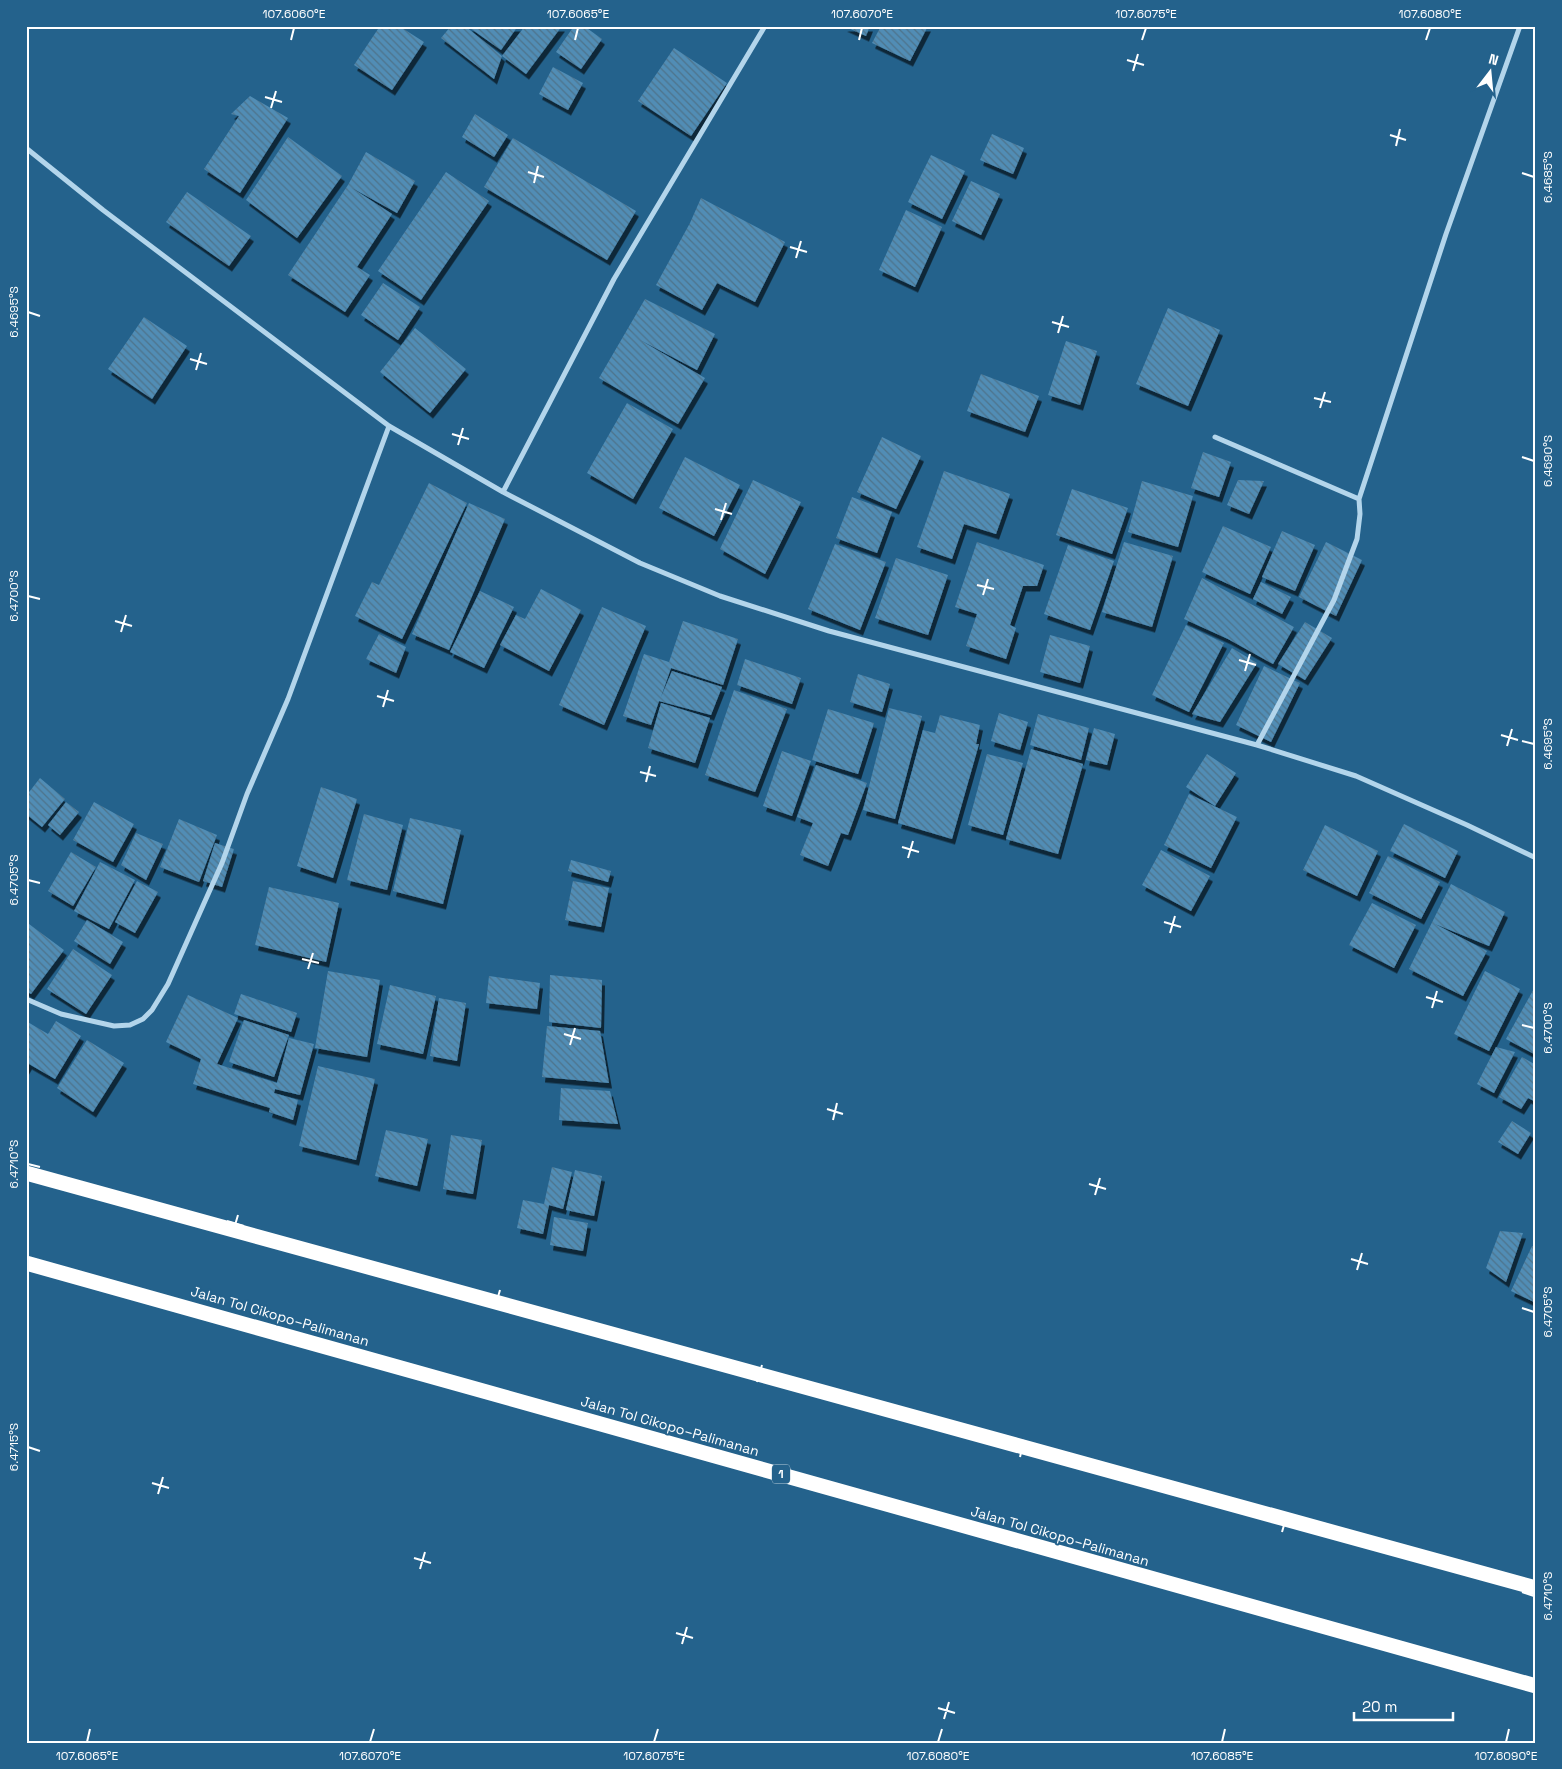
<svg xmlns="http://www.w3.org/2000/svg" width="1562" height="1769" font-family="'Space Grotesk',sans-serif">
<style>
.building{fill:url(#building-back-hatch);filter:url(#shadow)}
.lines{fill:none;stroke-linecap:round;stroke-linejoin:round}
.minor{stroke:#b3d5eb;stroke-width:5}
.motorway{stroke:#fff;stroke-width:15}
.ticks{fill:none;stroke:#fff;stroke-width:2}
.labels{text-anchor:middle;dominant-baseline:central;stroke-width:4;stroke-linejoin:round;paint-order:stroke}
.shield{fill:#24628c;stroke:#bdd0dc;stroke-width:1}
.shield-label{font-size:12px;font-weight:bold;fill:#fff}
.street-label{font-size:14px;fill:#fff;stroke:#24628c}
.neatline{fill:none;stroke:#fff;stroke-width:2}
.ticks-label{font-size:12px;text-anchor:middle;fill:#fff}
</style>
<defs>
<pattern id="building-back-hatch" width="6" height="6" patternUnits="userSpaceOnUse" patternTransform="scale(1.25)"><rect width="6" height="6" fill="#518db5"/><path d="M-1 5l2 2M0 0l6 6M5-1l2 2" fill="none" stroke="#4f738b"/></pattern>
<filter id="shadow"><feDropShadow dx="3" dy="5.5" stdDeviation="0" flood-color="#0009"/></filter>
</defs>
<rect width="100%" height="100%" fill="#24628c"/>
<!-- building -->
<path class="building" d="M380,26H399L424,42L392,90L354,65Z
M451,26H465L502,56L525,26H562L526,74L502,56L494,79L441,38Z
M467,26H518L501,50Z
M574,26H584L602,39L581,69L556,52Z
M844,26H870L866,36Z
M881,26H928L910,61L872,43Z
M674,48L727,83L691,136L638,101Z
M553,67L583,83L568,110L539,94Z
M250,96L288,118L240,193L204,169L239,116L231,114Z
M475,114L508,135L494,157L462,137Z
M992,134L1024,148L1013,174L980,160Z
M288,137L342,176L297,238L246,200Z
M513,138L636,211L607,260L484,187Z
M366,152L415,181L397,213L352,188L392,214L357,267L370,275L345,312L288,275L348,185Z
M931,155L965,171L942,219L908,202Z
M446,172L489,201L421,300L378,271Z
M971,181L1000,194L981,235L952,221Z
M187,192L251,236L229,266L166,222Z
M701,198L785,242L755,302L717,283L702,310L656,285L690,223Z
M906,210L942,227L915,287L879,270Z
M383,283L420,307L398,340L361,315Z
M645,299L715,334L697,370L640,340L705,378L678,424L599,378Z
M1168,308L1220,330L1188,406L1136,384Z
M144,317L187,346L152,399L108,369Z
M415,328L466,369L430,413L380,372Z
M1066,341L1097,351L1080,405L1048,395Z
M981,374L1039,396L1025,432L967,411Z
M627,403L673,429L633,499L587,473Z
M882,437L921,456L896,509L857,492Z
M1203,452L1231,462L1219,497L1191,488Z
M685,457L740,485L714,536L659,508Z
M944,471L1010,494L996,534L964,524L952,559L917,547Z
M753,480L801,502L765,574L720,549Z
M1238,480L1264,481L1249,514L1227,505Z
M1142,481L1193,496L1178,547L1128,532Z
M429,483L467,503L402,639L355,616L372,582L379,585Z
M1072,489L1128,508L1112,554L1056,535Z
M852,497L892,512L877,553L836,538Z
M469,503L505,519L449,650L412,634Z
M1223,526L1271,547L1250,594L1202,572Z
M1282,531L1315,545L1295,591L1262,577Z
M977,542L1044,565L1037,586H1023L1010,625L1016,628L1006,659L966,646L977,614L955,607Z
M1124,542L1173,556L1152,627L1102,612Z
M1326,542L1362,560L1336,616L1299,597Z
M835,544L886,562L860,630L808,609Z
M1068,545L1114,561L1090,630L1044,614Z
M896,558L948,575L928,635L875,618Z
M1202,578L1294,627L1273,664L1228,639L1184,619Z
M1261,582L1291,597L1282,614L1253,599Z
M541,589L581,610L549,671L500,645L516,615L525,619Z
M480,591L514,607L484,668L450,652Z
M602,607L646,626L604,725L559,705Z
M683,621L738,639L723,685L671,668L661,697L672,671L722,687L711,715L659,701L651,725L623,716L644,654L669,662Z
M1305,622L1332,638L1305,680L1278,664Z
M1186,625L1224,643L1189,712L1152,695Z
M379,634L406,647L396,673L366,659Z
M1050,635L1090,646L1080,683L1040,672Z
M1232,648L1257,663L1220,722L1192,714Z
M745,659L801,678L792,704L737,685Z
M1264,666L1300,683L1271,742L1236,725Z
M858,674L890,684L882,712L850,702Z
M734,690L787,709L755,792L705,775Z
M661,703L710,718L695,763L648,748Z
M889,708L922,716L895,819L863,810Z
M828,709L874,723L858,774L812,760Z
M999,713L1028,722L1020,750L991,741Z
M1038,714L1089,728L1081,760L1030,745Z
M940,715L980,725L976,744H979L952,839L898,823L923,730L935,733Z
M1094,728L1115,734L1107,765L1086,760Z
M1031,749L1083,764L1058,854L1006,839Z
M782,751L811,761L792,816L763,806Z
M987,754L1023,763L1003,835L968,825Z
M1207,754L1236,773L1215,806L1186,787Z
M816,765L867,783L848,835L841,833L828,866L800,855L813,823L797,817Z
M40,778L65,799L42,827L26,814V796Z
M321,787L357,799L333,878L297,866Z
M1189,794L1237,817L1211,868L1164,845Z
M66,802L79,812L60,835L48,825Z
M94,802L134,824L113,862L73,840Z
M364,814L403,825L387,890L347,880Z
M410,818L461,830L443,904L393,891Z
M179,819L217,835L199,882L160,867Z
M1404,824L1458,851L1445,878L1390,851Z
M1325,825L1378,851L1357,896L1303,870Z
M136,833L163,844L146,880L121,865Z
M215,843L234,849L222,887L203,881Z
M1161,850L1210,876L1191,911L1142,885Z
M71,852L96,867L73,906L48,891Z
M1388,856L1440,882L1421,919L1369,893Z
M571,860L611,871L608,882L568,871Z
M100,862L135,880L109,929L74,911Z
M137,881L158,892L135,933L115,922Z
M573,881L609,888L601,927L565,920Z
M1451,884L1505,912L1489,946L1435,924L1487,951L1463,996L1409,969Z
M269,887L339,903L326,962L255,945Z
M1372,903L1416,925L1394,968L1349,945Z
M87,920L123,942L110,964L74,941Z
M29,924L64,950L31,994L26,991V927Z
M73,949L112,975L86,1014L47,989Z
M328,971L380,980L367,1057L315,1048Z
M1485,971L1520,989L1489,1051L1454,1034Z
M550,975L602,980L601,1028L549,1022Z
M489,976L540,983L537,1009L486,1003Z
M390,985L436,996L423,1054L377,1044Z
M1536,985V1055L1506,1039Z
M241,994L297,1013L291,1032L234,1014Z
M188,995L238,1018L217,1064L277,1083L289,1038L314,1044L300,1095L275,1089L274,1093L298,1100L293,1120L269,1112L270,1108L193,1084L201,1059L166,1042Z
M439,998L466,1003L457,1061L430,1056Z
M244,1020L289,1035L274,1077L229,1062Z
M26,1021L48,1034L56,1021L81,1036L55,1079L29,1064L26,1069Z
M547,1026L600,1031L609,1083L542,1077Z
M87,1040L124,1063L93,1112L57,1088Z
M1496,1047L1515,1052L1494,1093L1477,1084Z
M1522,1057L1536,1065V1102L1528,1098L1521,1109L1499,1097Z
M318,1066L375,1079L356,1160L299,1146Z
M561,1088L610,1091L618,1124L559,1120Z
M1512,1121L1531,1133L1518,1154L1498,1142Z
M386,1130L428,1139L417,1186L375,1176Z
M451,1135L482,1140L473,1194L443,1189Z
M552,1167L572,1172L563,1209L549,1205L543,1234L517,1228L523,1200L544,1204Z
M575,1170L602,1176L594,1216L566,1210Z
M554,1217L588,1223L583,1251L550,1245Z
M1500,1231L1523,1233L1506,1282L1486,1268Z
M1532,1246L1536,1248V1303L1511,1291Z"/>
<g class="lines">
<!-- minor -->
<path class="minor" d="M26,148L103,210L389,426L503,492L640,563L720,596L829,631L1257,745L1356,776L1467,825L1536,858
M1215,437L1359,499L1360,514L1357,539L1334,600L1257,745
M503,492L614,279L765,26
M1359,499L1446,234L1520,26
M26,999L61,1014L114,1026L130,1025L143,1019L152,1010L168,984L222,863L247,794L288,699L389,426"/>
<!-- motorway -->
<path class="motorway" d="M26,1173L1536,1588
M26,1263L1536,1686"/>
</g>
<!-- ticks -->
<path class="ticks" d="M291,40L294,28M575,40L578,28M859,40L862,28M1142,40L1146,28M1426,40L1430,28M1127,60L1144,65M1133,71L1138,54M265,97L282,102M271,108L276,91M1390,135L1406,140M1396,146L1400,129M528,172L544,177M1522,173L1534,177M534,183L538,166M790,247L807,252M796,258L801,241M28,312L40,316M1052,322L1069,327M1058,333L1063,316M190,359L207,364M196,370L201,353M1314,398L1331,402M1320,408L1325,392M452,434L469,439M458,445L463,428M1522,457L1534,461M715,509L732,514M721,520L726,503M977,585L994,589M983,595L988,579M28,596L40,599M115,621L132,626M121,632L126,615M1239,660L1256,665M1245,671L1250,654M377,696L394,701M383,707L388,690M1501,735L1518,740M1522,741L1534,744M1507,746L1512,729M640,772L656,776M646,782L650,766M902,847L919,852M908,858L913,841M28,880L40,883M1164,922L1181,927M1170,933L1175,916M302,959L319,963M308,969L313,953M1426,997L1443,1002M1432,1008L1437,991M1522,1025L1534,1028M564,1034L581,1039M570,1045L575,1028M827,1109L843,1114M833,1120L837,1103M28,1164L40,1167M1089,1184L1106,1189M1095,1195L1100,1178M227,1221L244,1226M233,1232L238,1215M1351,1259L1368,1264M1357,1270L1362,1253M489,1296L506,1301M495,1307L500,1290M1522,1308L1534,1312M751,1371L768,1376M757,1382L762,1365M1014,1446L1030,1451M28,1447L40,1451M1020,1457L1024,1440M152,1483L169,1488M158,1494L163,1477M1276,1521L1293,1526M1282,1532L1287,1515M414,1558L431,1563M420,1569L425,1552M1522,1592L1534,1596M676,1633L693,1638M682,1644L687,1627M938,1708L955,1713M944,1719L949,1702M87,1742L90,1729M370,1742L374,1729M654,1742L658,1729M938,1742L942,1729M1222,1742L1225,1729M1506,1742L1509,1729"/>
<g class="labels">
<!-- shield labels -->
<rect class="shield" x="772" y="1464.5" width="18" height="19" rx="4"/>
<g class="shield-label">
<text x="781" y="1474">1</text>
</g>
<!-- street labels -->
<g class="street-label">
<text transform="translate(280 1316) rotate(16)">Jalan Tol Cikopo–Palimanan</text>
<text transform="translate(670 1426) rotate(16)">Jalan Tol Cikopo–Palimanan</text>
<text transform="translate(1060 1536) rotate(16)">Jalan Tol Cikopo–Palimanan</text>
</g>
</g>
<!-- border -->
<rect width="1562" height="1769" fill="none" stroke="#24628c" stroke-width="55"/>
<!-- north arrow -->
<g transform="translate(1490 72) rotate(16)" stroke="#24628c" stroke-width="4" paint-order="stroke">
<path d="M0-4L9 19L0 12L-9 19Z" fill="#ffffff"/>
<text y="-8" font-size="14" font-weight="bold" text-anchor="middle" fill="#ffffff">N</text>
</g>
<!-- scale -->
<path d="M1354 1712v8h99v-8" fill="none" stroke="#ffffff" stroke-width="2.5"/>
<text x="1362" y="1712" font-size="15" fill="#ffffff" stroke="#24628c" stroke-width="4" paint-order="stroke">20 m</text>
<rect x="28" y="28" width="1506" height="1714" class="neatline"/>
<g class="ticks-label">
<text x="294" y="18">107.6060°E</text>
<text x="578" y="18">107.6065°E</text>
<text x="862" y="18">107.6070°E</text>
<text x="1146" y="18">107.6075°E</text>
<text x="1430" y="18">107.6080°E</text>
<text transform="translate(1548 177) rotate(-90)" y="4">6.4685°S</text>
<text transform="translate(14 312) rotate(-90)" y="4">6.4695°S</text>
<text transform="translate(1548 461) rotate(-90)" y="4">6.4690°S</text>
<text transform="translate(14 596) rotate(-90)" y="4">6.4700°S</text>
<text transform="translate(1548 744) rotate(-90)" y="4">6.4695°S</text>
<text transform="translate(14 880) rotate(-90)" y="4">6.4705°S</text>
<text transform="translate(1548 1028) rotate(-90)" y="4">6.4700°S</text>
<text transform="translate(14 1164) rotate(-90)" y="4">6.4710°S</text>
<text transform="translate(1548 1312) rotate(-90)" y="4">6.4705°S</text>
<text transform="translate(14 1447) rotate(-90)" y="4">6.4715°S</text>
<text transform="translate(1548 1596) rotate(-90)" y="4">6.4710°S</text>
<text x="87" y="1760">107.6065°E</text>
<text x="370" y="1760">107.6070°E</text>
<text x="654" y="1760">107.6075°E</text>
<text x="938" y="1760">107.6080°E</text>
<text x="1222" y="1760">107.6085°E</text>
<text x="1506" y="1760">107.6090°E</text>
</g>
</svg>
